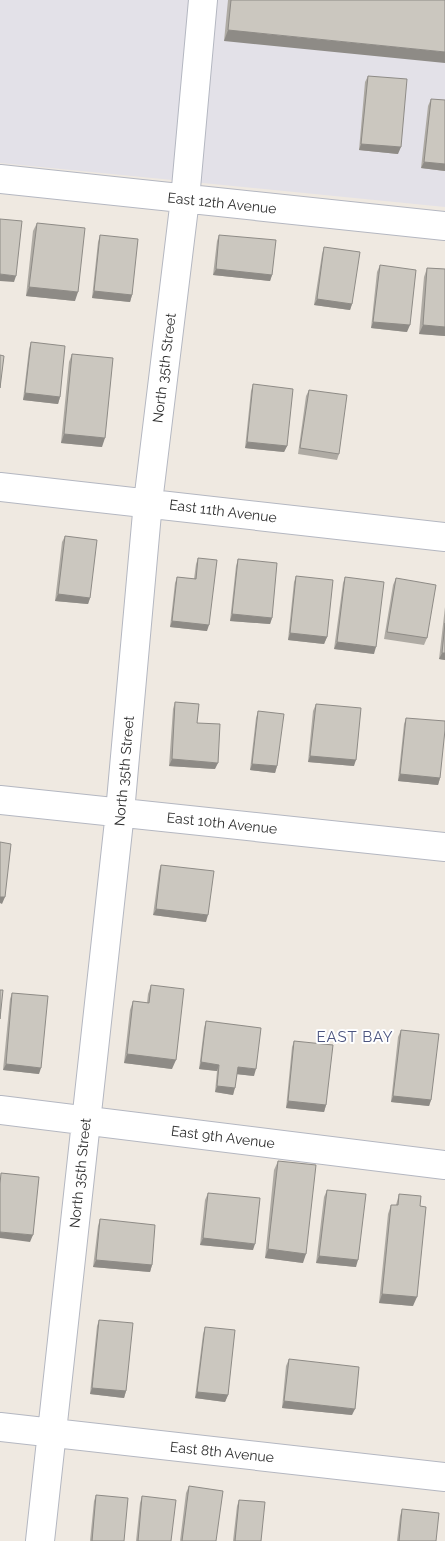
<svg xmlns="http://www.w3.org/2000/svg" width="445" height="1541" font-family="Raleway,sans-serif">
<style>
.industrial{fill:#e3e1e8}
.lines{fill:none;stroke-linecap:round;stroke-linejoin:round}
.minor-casing{stroke:#b4b7c1;stroke-width:30}
.minor{stroke:#fff;stroke-width:28}
.wall{fill:#afaba4}
.shaded-wall{fill:#8e8b86}
.building{fill:#cbc7bf;stroke:#8e8b86}
.labels{text-anchor:middle;dominant-baseline:central;stroke-width:4;stroke-linejoin:round;paint-order:stroke}
.street-label{font-size:14px;fill:#2e2e2e;stroke:#fff}
.neighbourhood-label{font-size:15px;letter-spacing:1px;fill:#4d5680;stroke:#fff}
</style>
<rect width="100%" height="100%" fill="#efe9e1"/>
<!-- industrial -->
<path class="industrial" d="M0,0H445V207L0,163Z"/>
<g class="lines">
<!-- minor casing -->
<g class="minor-casing">
<path id="minor" d="M0,179L445,226
M0,487L445,537
M0,800L445,847
M0,1110L445,1165
M0,1427L445,1477
M40,1541L120,812L148,502L185,199L203,0"/>
</g>
<!-- minor -->
<use href="#minor" class="minor"/>
</g>
<!-- wall -->
<path class="wall" d="M228,0H445L224,41Z
M368,76L398,154L359,150L365,82Z
M431,99L445,171L421,168L428,106Z
M37,223L75,301L26,296L33,231Z
M100,235L132,295L130,302L92,298L98,242Z
M219,235L272,275L270,281L213,275L217,241Z
M324,247L352,304L350,310L314,305L322,254Z
M380,265L407,332L371,328L377,272Z
M427,268L445,269V336L419,334L424,277Z
M31,342L60,397L58,404L23,400L29,349Z
M72,354L102,447L61,443L69,362Z
M253,384L287,446L284,452L245,448L251,391Z
M309,390L339,454L337,460L298,454L306,396Z
M65,536L90,598L88,604L55,601L62,542Z
M198,558L207,631L170,627L175,583L177,577L194,579L196,564Z
M238,559L272,618L270,624L230,621L236,566Z
M296,576L327,637L324,644L288,640L294,582Z
M345,577L374,654L334,649L343,583Z
M396,578L427,638L424,645L384,639L393,585Z
M445,607V660L439,659Z
M175,702L197,723L215,769L169,766L173,709Z
M316,704L354,766L308,762L313,711Z
M258,711L277,766L275,773L250,770L256,718Z
M406,718L440,778L438,785L398,781L404,724Z
M161,865L206,922L153,915L159,871Z
M151,985L172,1069L124,1063L130,1010L133,1001L147,1003L148,994Z
M12,993L39,1074L3,1070L10,999Z
M206,1021L254,1076L237,1074L233,1095L215,1092L217,1071L199,1069L204,1028Z
M401,1030L431,1100L429,1106L391,1102L398,1037Z
M294,1041L326,1105L324,1112L286,1108L292,1047Z
M278,1161L303,1263L265,1258L274,1170Z
M327,1190L356,1267L316,1263L324,1197Z
M208,1193L253,1250L200,1245L205,1200Z
M399,1194L420,1206L413,1306L379,1303L388,1214L391,1205H396Z
M100,1219L152,1265L150,1272L93,1267L98,1226Z
M99,1320L126,1391L124,1398L90,1394L97,1326Z
M205,1327L228,1395L225,1402L195,1398L203,1334Z
M289,1359L352,1415L282,1408L286,1366Z
M189,1486L216,1541H180L186,1493Z
M96,1495L124,1541H90L94,1501Z
M142,1496L171,1541H136L140,1503Z
M239,1500L261,1541H233L237,1506Z
M402,1509L436,1541H397L400,1516Z"/>
<!-- shaded-wall -->
<path class="shaded-wall" d="M228,30L445,52V63L224,41Z
M361,144L401,147L398,154L359,150Z
M424,162L445,164V171L421,168Z
M216,269L272,275L270,281L213,275Z
M0,274L16,276L14,282L0,281Z
M29,287L78,292L75,301L26,296Z
M94,291L132,295L130,302L92,298Z
M317,299L352,304L350,310L314,305Z
M373,322L410,325L407,332L371,328Z
M423,325L445,327V336L419,334Z
M25,393L60,397L58,404L23,400Z
M64,434L105,438L102,447L61,443Z
M247,442L287,446L284,452L245,448Z
M58,594L90,598L88,604L55,601Z
M232,614L272,618L270,624L230,621Z
M172,621L209,625L207,631L170,627Z
M290,633L327,637L324,644L288,640Z
M337,642L376,647L374,654L334,649Z
M442,653H445V660L439,659Z
M310,756L356,760L354,766L308,762Z
M172,759L218,763L215,769L169,766Z
M252,764L277,766L275,773L250,770Z
M400,774L440,778L438,785L398,781Z
M0,897H5L2,904L0,903Z
M156,909L208,915L206,922L153,915Z
M127,1054L176,1060L172,1069L124,1063Z
M201,1062L219,1065L217,1071L199,1069Z
M6,1064L41,1068L39,1074L3,1070Z
M238,1067L256,1069L254,1076L235,1074Z
M217,1086L235,1088L233,1095L215,1092Z
M393,1096L431,1100L429,1106L391,1102Z
M288,1101L326,1105L324,1112L286,1108Z
M0,1232L33,1235L30,1242L0,1238Z
M203,1238L255,1244L253,1250L200,1245Z
M268,1249L306,1254L303,1263L265,1258Z
M319,1256L358,1260L356,1267L316,1263Z
M96,1260L152,1265L150,1272L93,1267Z
M382,1294L417,1297L413,1306L379,1303Z
M92,1388L126,1391L124,1398L90,1394Z
M197,1392L228,1395L225,1402L195,1398Z
M284,1401L355,1409L352,1415L282,1408Z"/>
<!-- building -->
<path class="building" d="M231,0H445V52L228,30Z
M368,76L407,79L401,147L361,144Z
M431,99L445,100V164L424,162Z
M0,219L22,221L16,276L0,274Z
M37,223L85,228L78,292L29,287Z
M100,235L138,239L132,295L94,291Z
M219,235L276,240L272,275L216,269Z
M324,247L360,252L352,304L317,299Z
M380,265L416,270L410,325L373,322Z
M427,268L445,269V327L423,325Z
M31,342L65,346L60,397L25,393Z
M72,354L113,358L105,438L64,434Z
M0,355L4,356L0,388Z
M253,384L293,389L287,446L247,442Z
M309,390L347,395L339,454L300,448Z
M65,536L97,540L90,598L58,594Z
M198,558L217,560L209,625L172,621L177,577L196,579Z
M238,559L277,563L272,618L232,614Z
M296,576L333,580L327,637L290,633Z
M345,577L384,582L376,647L337,642Z
M396,578L436,585L427,638L387,632Z
M445,623V653H442Z
M175,702L199,704L197,723L220,724L218,763L172,759Z
M316,704L361,708L356,760L310,756Z
M258,711L284,714L277,766L252,764Z
M406,718L445,721V730L440,778L400,774Z
M0,842L11,844L5,897H0Z
M161,865L214,871L208,915L156,909Z
M151,985L184,989L176,1060L127,1054L133,1001L149,1003Z
M0,990H3L0,1019Z
M12,993L48,996L41,1068L6,1064Z
M206,1021L261,1028L256,1069L238,1067L235,1088L217,1086L219,1065L201,1062Z
M401,1030L439,1034L431,1100L393,1096Z
M294,1041L333,1045L326,1105L288,1101Z
M278,1161L316,1165L306,1254L268,1249Z
M1,1173L39,1177L33,1235L0,1232V1184Z
M327,1190L366,1194L358,1260L319,1256Z
M208,1193L260,1198L255,1244L203,1238Z
M399,1194L421,1196L420,1206L426,1207L417,1297L382,1294L391,1205H398Z
M100,1219L155,1225L152,1265L96,1260Z
M99,1320L133,1323L126,1391L92,1388Z
M205,1327L235,1330L228,1395L197,1392Z
M289,1359L359,1367L355,1409L284,1401Z
M189,1486L223,1491L216,1541H182Z
M96,1495L128,1498L124,1541H92Z
M142,1496L176,1500L171,1541H138Z
M239,1500L265,1502L261,1541H235Z
M402,1509L439,1513L436,1541H399Z"/>
<g class="labels">
<!-- street labels -->
<g class="street-label">
<text transform="translate(222 203) rotate(6)">East 12th Avenue</text>
<text transform="translate(164 368) rotate(-83)">North 35th Street</text>
<text transform="translate(223 511) rotate(7)">East 11th Avenue</text>
<text transform="translate(124 771) rotate(-85)">North 35th Street</text>
<text transform="translate(222 823) rotate(6)">East 10th Avenue</text>
<text transform="translate(223 1137) rotate(7)">East 9th Avenue</text>
<text transform="translate(80 1173) rotate(-84)">North 35th Street</text>
<text transform="translate(222 1452) rotate(6)">East 8th Avenue</text>
</g>
<!-- neighbourhood labels -->
<g class="neighbourhood-label">
<text x="355" y="1037">EAST BAY</text>
</g>
</g>
</svg>
